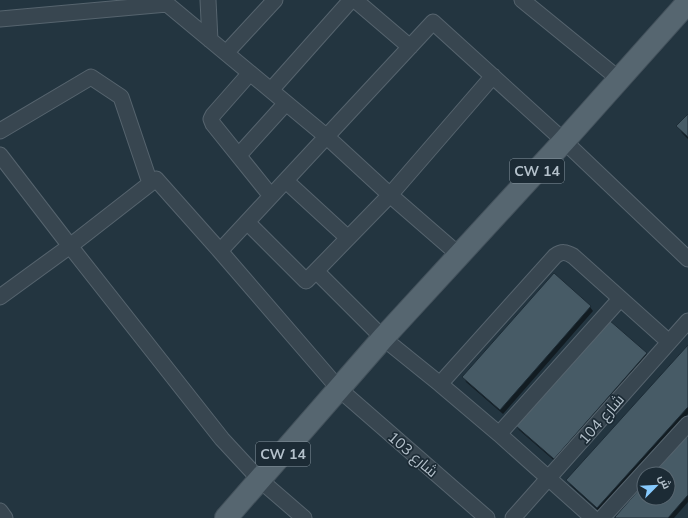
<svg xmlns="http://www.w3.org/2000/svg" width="688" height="518" font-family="Mulish,Cairo,sans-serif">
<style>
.shadow{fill:#0007}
.building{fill:#475b66;stroke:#1e2d37}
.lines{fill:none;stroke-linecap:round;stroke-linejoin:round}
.street-casing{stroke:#56646e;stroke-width:17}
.primary-casing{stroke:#44525c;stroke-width:24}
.street{stroke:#384650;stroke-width:15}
.primary{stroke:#566670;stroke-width:22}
.labels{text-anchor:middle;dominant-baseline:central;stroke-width:3.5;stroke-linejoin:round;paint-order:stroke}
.shield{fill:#1c2b35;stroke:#86949e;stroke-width:1}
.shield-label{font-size:14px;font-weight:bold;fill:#b4c1cb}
.street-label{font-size:15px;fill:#b4c1cb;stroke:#1c2b35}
</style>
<rect width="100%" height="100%" fill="#233540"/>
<!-- shadow -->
<path class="shadow" d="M688,115V139L682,133L678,126Z
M554,275L590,307L593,311L503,414L466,382L464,377Z
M609,321L646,354L649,358L557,463L519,430L517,426Z
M688,346V414L600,512L570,485L568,480Z
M688,437V502L674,518H616L644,486V498H668V474H655Z"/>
<!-- building -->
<path class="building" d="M688,114V137L676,126Z
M554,273L591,306L500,410L462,377Z
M609,320L647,353L554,459L516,426Z
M688,345V407L597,508L566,480Z
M688,435V495L668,518H616L615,517L644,484V498H668V474H653Z"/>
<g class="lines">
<!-- street casing -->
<g class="street-casing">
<path id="street" d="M166,0L167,4L327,137L390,195L459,255
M208,0L210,40
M355,0L410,47
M522,0L619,79
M0,19L167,4
M226,53L275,0
M250,73L213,115L211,119L213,124L271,196
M493,76L390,195L316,271L383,338L440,384L499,434L593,518
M271,90L351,0
M0,131L91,77L121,97L150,183
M0,155L70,246L222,439L260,480L304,518
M239,155L286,103
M286,181L348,238
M247,222L306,281L316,271
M220,251L433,22L564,141L688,259
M0,297L70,246L156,179L220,251L339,389L487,518
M440,384L555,256C562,251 566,252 573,256L669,342
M499,434L620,299
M0,511L5,518
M513,518L688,321
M602,518L688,424"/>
</g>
<!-- primary casing -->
<g class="primary-casing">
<path id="primary" d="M226,518L383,338L564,141L688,2"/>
</g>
<!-- street -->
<use href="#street" class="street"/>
<!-- primary -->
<use href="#primary" class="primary"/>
</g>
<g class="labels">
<!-- shield labels -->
<g class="shield">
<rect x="510" y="159" width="54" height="24" rx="3"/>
<rect x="256" y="442" width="54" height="24" rx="3"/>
</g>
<g class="shield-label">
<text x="537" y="171">CW 14</text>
<text x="283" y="454">CW 14</text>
</g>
<!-- street labels -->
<g class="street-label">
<text transform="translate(601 419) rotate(-49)">شارع 104</text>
<text transform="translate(413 454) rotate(41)">شارع 103</text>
</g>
</g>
<!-- north arrow -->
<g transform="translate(656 486) rotate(66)"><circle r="19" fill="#1c2b35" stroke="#596771"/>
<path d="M0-3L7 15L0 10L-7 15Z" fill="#86cafd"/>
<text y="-6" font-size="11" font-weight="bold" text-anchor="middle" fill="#b4c1cb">ش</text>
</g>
</svg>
